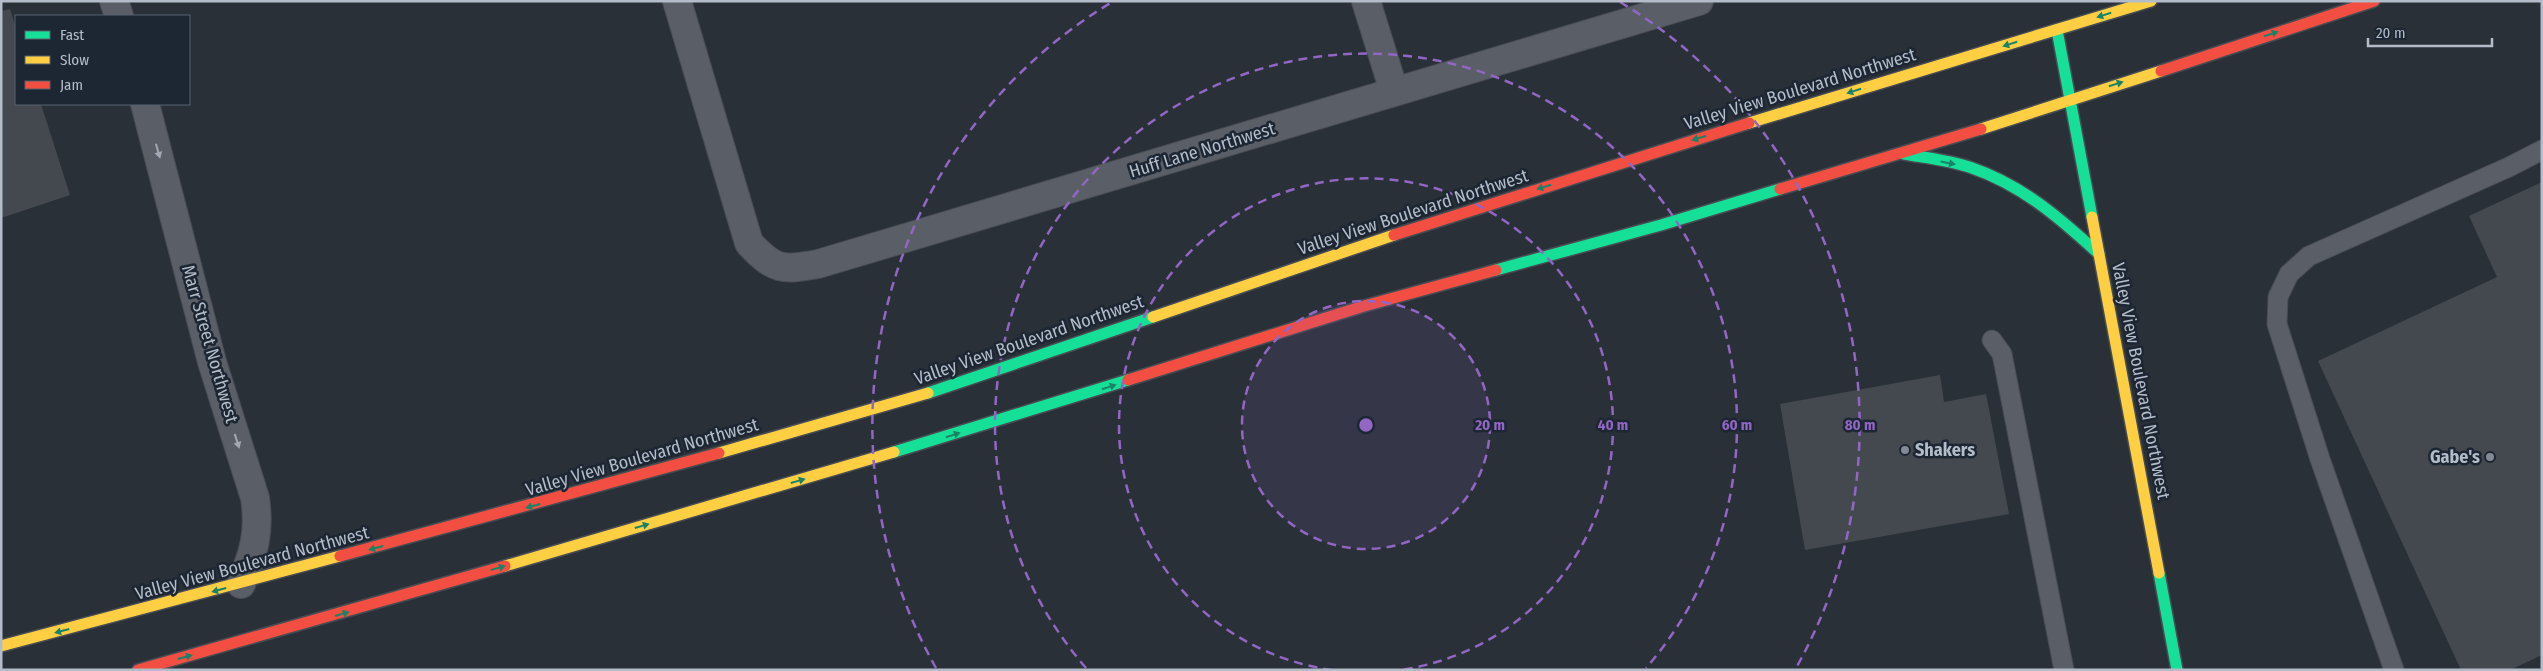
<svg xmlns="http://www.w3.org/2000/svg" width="2543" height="671" font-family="'Fira Sans Condensed',sans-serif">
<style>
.building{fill:#444950}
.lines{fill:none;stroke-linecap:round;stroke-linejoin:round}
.lane-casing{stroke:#484c53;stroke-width:21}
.street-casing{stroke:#484c53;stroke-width:30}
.fast-casing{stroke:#484c53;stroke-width:14}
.slow-casing{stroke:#484c53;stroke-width:14}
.jam-casing{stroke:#484c53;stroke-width:14}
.lane{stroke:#5a5e66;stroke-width:19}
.street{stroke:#5a5e66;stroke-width:28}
.fast{stroke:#16e098;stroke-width:11}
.slow{stroke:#ffcf43;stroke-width:11}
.jam{stroke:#f24e42;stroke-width:11}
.oneway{fill:#1a8366}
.oneway2{fill:#a2a9b5}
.ring{fill:none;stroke:#9266c3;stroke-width:2.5;stroke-dasharray:9 6}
.poi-dot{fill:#848b96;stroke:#1d2633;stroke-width:2}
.labels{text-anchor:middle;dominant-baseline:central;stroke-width:5;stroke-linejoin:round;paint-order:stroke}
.street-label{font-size:18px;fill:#b4bcc9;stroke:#1d2633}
.poi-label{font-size:18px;font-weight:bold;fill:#b4bcc9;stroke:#1d2633;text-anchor:start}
.centre{fill:#9266c3;stroke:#1d2633;stroke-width:2.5}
.ring-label{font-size:15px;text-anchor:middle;font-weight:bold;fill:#9266c3;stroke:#1d2633;stroke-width:5;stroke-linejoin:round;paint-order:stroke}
</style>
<rect width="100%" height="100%" fill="#2a3038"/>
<!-- building -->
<path class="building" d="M10,9L16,29V104H41L70,195L1,218V11Z
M2542,182V655L2510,670H2461L2318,361L2497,277L2469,216Z
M1940,375L1944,402L1986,394L2009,514L1805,550L1780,404Z"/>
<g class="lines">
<!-- lane casing -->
<g class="lane-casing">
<path id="lane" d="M1992,340L2002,354L2064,670
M2394,670L2320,459L2277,324L2278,297L2289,274L2309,256L2509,167L2542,150"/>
</g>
<!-- street casing -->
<g class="street-casing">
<path id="street" d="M114,1L119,16
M677,1L749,243C775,271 782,270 818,264L1699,1
M1366,1L1394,91
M145,104L212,362L255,498C260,532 254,552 241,584"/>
</g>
<!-- fast casing -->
<g class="fast-casing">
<path id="fast" d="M2057,30L2092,217
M1904,154C1927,158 1950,160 1972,168C2022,185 2061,219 2099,254
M1496,270L1661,225L1780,189
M928,393L1153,317
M894,452L1128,380
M2159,573L2177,670"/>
</g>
<!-- slow casing -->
<g class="slow-casing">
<path id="slow" d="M1749,123L2151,1
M1981,129L2161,71
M2092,217L2159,573
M1153,317L1394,235
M719,453L928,393
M505,566L894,452
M1,646L340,556"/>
</g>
<!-- jam casing -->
<g class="jam-casing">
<path id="jam" d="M2161,71L2374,1
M1780,189L1981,129
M1394,235L1749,123
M1128,380L1364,306L1496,270
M340,556L719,453
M138,670L505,566"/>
</g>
<!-- lane -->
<use href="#lane" class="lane"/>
<!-- street -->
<use href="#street" class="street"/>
<!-- fast -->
<use href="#fast" class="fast"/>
<!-- slow -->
<use href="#slow" class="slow"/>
<!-- jam -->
<use href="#jam" class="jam"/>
</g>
<!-- one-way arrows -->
<defs><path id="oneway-solid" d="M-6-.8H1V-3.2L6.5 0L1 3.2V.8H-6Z" transform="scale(1.25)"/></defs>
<g class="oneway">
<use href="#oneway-solid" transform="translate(2104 15) rotate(163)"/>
<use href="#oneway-solid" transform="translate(2271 34) rotate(-18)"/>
<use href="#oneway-solid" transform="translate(2010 44) rotate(163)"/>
<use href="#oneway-solid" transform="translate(2116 84) rotate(-18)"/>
<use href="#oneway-solid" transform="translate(1854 91) rotate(163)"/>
<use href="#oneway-solid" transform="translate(1699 138) rotate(163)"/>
<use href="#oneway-solid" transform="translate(1948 163) rotate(11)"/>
<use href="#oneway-solid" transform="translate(1544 187) rotate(163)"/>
<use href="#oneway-solid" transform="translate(1109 387) rotate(-17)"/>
<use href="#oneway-solid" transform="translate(953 435) rotate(-17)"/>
<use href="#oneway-solid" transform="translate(798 481) rotate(-16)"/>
<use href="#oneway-solid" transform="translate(533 506) rotate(165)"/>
<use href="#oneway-solid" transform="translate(642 526) rotate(-16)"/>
<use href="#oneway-solid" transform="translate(376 548) rotate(165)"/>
<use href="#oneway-solid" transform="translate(498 568) rotate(-16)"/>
<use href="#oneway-solid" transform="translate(219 590) rotate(165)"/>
<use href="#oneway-solid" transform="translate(342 614) rotate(-16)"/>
<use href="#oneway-solid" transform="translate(62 631) rotate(165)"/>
<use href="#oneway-solid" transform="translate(185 657) rotate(-15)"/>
</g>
<g class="oneway2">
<use href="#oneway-solid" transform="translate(158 151) rotate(74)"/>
<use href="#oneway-solid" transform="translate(237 441) rotate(72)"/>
</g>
<!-- distance rings -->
<circle cx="1366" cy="425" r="124" fill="#9266c3" fill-opacity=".12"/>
<g class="ring">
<circle cx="1366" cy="425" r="124"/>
<path d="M1332 670A247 247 0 1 1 1400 670"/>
<path d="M1086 668A371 371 0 1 1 1646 668"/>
<path d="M936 668A494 494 0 0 1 1112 2M1620 2A494 494 0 0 1 1796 668"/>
</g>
<!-- markers -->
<g class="poi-dot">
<circle cx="1905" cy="450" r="5"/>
<circle cx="2490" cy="457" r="5"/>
</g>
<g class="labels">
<!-- street labels -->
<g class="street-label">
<text transform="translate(1800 89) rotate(-17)">Valley View Boulevard Northwest</text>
<text transform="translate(1202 150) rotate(-17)">Huff Lane Northwest</text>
<text transform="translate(1413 212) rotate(-18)">Valley View Boulevard Northwest</text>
<text transform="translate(1029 340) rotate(-19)">Valley View Boulevard Northwest</text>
<text transform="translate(210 344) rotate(74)">Marr Street Northwest</text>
<text transform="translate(2141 381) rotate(79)">Valley View Boulevard Northwest</text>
<text transform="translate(642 457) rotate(-16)">Valley View Boulevard Northwest</text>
<text transform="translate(252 563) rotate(-15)">Valley View Boulevard Northwest</text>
</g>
<!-- poi labels -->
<g class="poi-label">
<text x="1915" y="450">Shakers</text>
<text x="2480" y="457" text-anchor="end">Gabe's</text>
</g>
</g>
<circle cx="1366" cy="425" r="8" class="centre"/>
<g class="ring-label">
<text x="1490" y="430">20 m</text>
<text x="1613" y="430">40 m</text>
<text x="1737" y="430">60 m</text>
<text x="1860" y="430">80 m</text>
</g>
<!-- border -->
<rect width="2543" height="671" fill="none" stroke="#b4bcc9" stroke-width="5"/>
<!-- legend -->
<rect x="15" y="15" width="175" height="90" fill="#1d2633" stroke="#59626f"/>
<rect x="25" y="31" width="25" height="8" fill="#16e098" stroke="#59626f"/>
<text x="60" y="40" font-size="15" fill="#b4bcc9">Fast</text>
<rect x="25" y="56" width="25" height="8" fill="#ffcf43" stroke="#59626f"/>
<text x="60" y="65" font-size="15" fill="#b4bcc9">Slow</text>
<rect x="25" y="81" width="25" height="8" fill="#f24e42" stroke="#59626f"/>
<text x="60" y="90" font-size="15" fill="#b4bcc9">Jam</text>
<!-- scale -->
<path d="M2368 38v8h124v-8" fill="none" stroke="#b4bcc9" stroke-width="2.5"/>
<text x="2376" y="38" font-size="15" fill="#b4bcc9" stroke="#1d2633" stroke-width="4" paint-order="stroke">20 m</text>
</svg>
